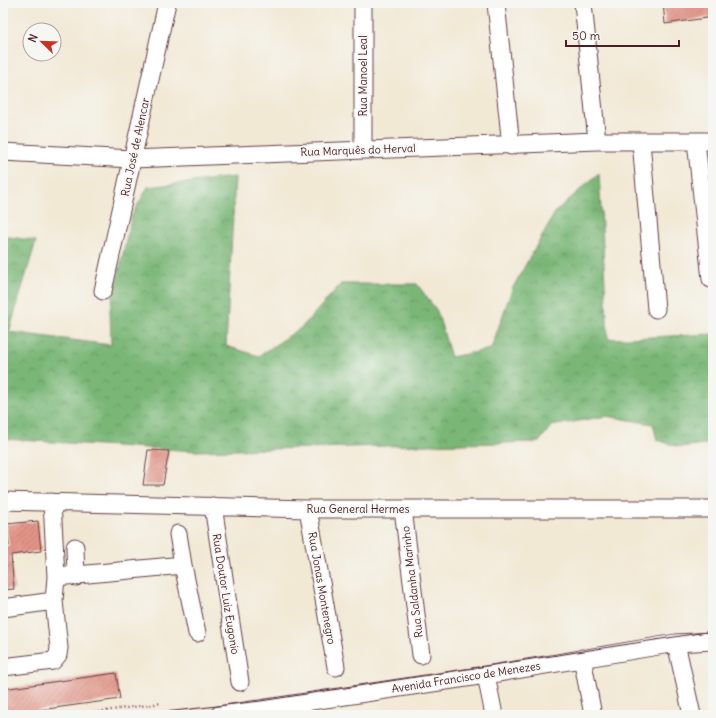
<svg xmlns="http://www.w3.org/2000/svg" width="716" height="718" font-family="Delius,sans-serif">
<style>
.forest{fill:url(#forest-crowns);stroke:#626b51}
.building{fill:url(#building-hatch)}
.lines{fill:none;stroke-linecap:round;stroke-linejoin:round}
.minor-casing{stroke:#633d44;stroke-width:19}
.path{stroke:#633d44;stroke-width:2.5;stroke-dasharray:1 3;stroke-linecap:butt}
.minor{stroke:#fff;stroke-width:17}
.tram{stroke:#4a1f2b;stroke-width:1}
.labels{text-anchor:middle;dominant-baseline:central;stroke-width:3.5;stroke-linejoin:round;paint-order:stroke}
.street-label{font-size:11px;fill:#4a1f2b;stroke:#f6f6f2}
</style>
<defs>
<pattern id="forest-crowns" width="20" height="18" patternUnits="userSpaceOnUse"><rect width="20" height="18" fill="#7ab777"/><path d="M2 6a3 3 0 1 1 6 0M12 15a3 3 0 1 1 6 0" fill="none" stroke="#669462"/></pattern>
<pattern id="building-hatch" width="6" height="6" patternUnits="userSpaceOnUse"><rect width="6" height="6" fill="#e39487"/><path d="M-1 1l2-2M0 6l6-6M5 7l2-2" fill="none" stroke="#ba786f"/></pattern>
</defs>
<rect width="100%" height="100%" fill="#f6f6f2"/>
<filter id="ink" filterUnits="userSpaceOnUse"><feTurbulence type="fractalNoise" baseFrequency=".025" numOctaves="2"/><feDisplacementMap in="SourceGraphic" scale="8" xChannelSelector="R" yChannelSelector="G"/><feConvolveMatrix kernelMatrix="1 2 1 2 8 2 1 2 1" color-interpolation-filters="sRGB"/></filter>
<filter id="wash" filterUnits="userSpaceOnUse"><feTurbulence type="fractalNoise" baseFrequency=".012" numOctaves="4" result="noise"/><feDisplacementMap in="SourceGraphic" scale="16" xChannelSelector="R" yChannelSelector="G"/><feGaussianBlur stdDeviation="0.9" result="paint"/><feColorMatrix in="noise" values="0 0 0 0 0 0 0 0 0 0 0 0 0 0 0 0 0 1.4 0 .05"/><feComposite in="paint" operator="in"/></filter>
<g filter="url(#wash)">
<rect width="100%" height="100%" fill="#f2e9d5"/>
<!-- forest -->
<path class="forest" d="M599,173L608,339L713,334V443L680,447L657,440L653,424L606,416L551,426L539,442L196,451L3,439V236L36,241L9,332L111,345L110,310L132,215L148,187L235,177L226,346L259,356L302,327L341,284H417L437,311L451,357L491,349L512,289L556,211Z"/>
<g id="blocks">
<!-- building -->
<path class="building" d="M663,3H713V17L665,24Z
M148,450L169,451L163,485H143Z
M38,521L41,551L11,555L14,589L3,590V546H9L6,524Z
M116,673L120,699L3,715V689Z"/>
</g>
</g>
<g filter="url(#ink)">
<use href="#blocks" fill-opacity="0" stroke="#633d44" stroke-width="1"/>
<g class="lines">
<!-- minor casing -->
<g class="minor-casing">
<path id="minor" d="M496,3L511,146
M583,3L597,141
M696,141L711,279
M641,142L656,309
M363,149V3
M3,152L132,159L597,141H713
M103,291L167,3
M3,501L308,509H713
M213,506L240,682
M308,509L336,667
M403,509L421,655
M178,534L183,565
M75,547L76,577
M56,577L183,565L197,633
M3,608L54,601
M676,643L692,715
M582,658L593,715
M3,667L53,661L58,655L59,648L54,601L56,577L52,502
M486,675L494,715
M219,715L486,675L676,643L713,641"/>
</g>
<!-- path -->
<path class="path" d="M75,715L162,703"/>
<!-- minor -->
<use href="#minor" class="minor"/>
<!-- tram -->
<path class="tram" d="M139,715L261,701L713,631"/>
</g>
</g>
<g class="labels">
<!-- street labels -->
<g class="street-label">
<text transform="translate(363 76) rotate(-90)">Rua Manoel Leal</text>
<text transform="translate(135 147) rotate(-78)">Rua José de Alencar</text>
<text transform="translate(358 150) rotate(-2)">Rua Marquês do Herval</text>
<text x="358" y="509">Rua General Hermes</text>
<text transform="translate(412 582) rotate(-97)">Rua Saldanha Marinho</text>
<text transform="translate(322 588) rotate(80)">Rua Jonas Montenegro</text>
<text transform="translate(226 594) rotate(81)">Rua Doutor Luiz Eugonio</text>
<text transform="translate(466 677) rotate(-9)">Avenida Francisco de Menezes</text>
</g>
</g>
<!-- margin -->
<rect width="716" height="718" fill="none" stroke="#f6f6f2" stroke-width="16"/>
<!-- north arrow -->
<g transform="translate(42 42) rotate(293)"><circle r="19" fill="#f6f6f2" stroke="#b1a0a2"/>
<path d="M0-3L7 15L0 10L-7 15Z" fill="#c8321e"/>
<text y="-6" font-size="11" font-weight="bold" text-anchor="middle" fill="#4a1f2b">N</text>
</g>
<!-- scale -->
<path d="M566 40v6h113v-6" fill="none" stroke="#4a1f2b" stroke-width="2"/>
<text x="572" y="40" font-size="12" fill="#4a1f2b" stroke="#f6f6f2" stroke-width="3" paint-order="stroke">50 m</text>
</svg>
